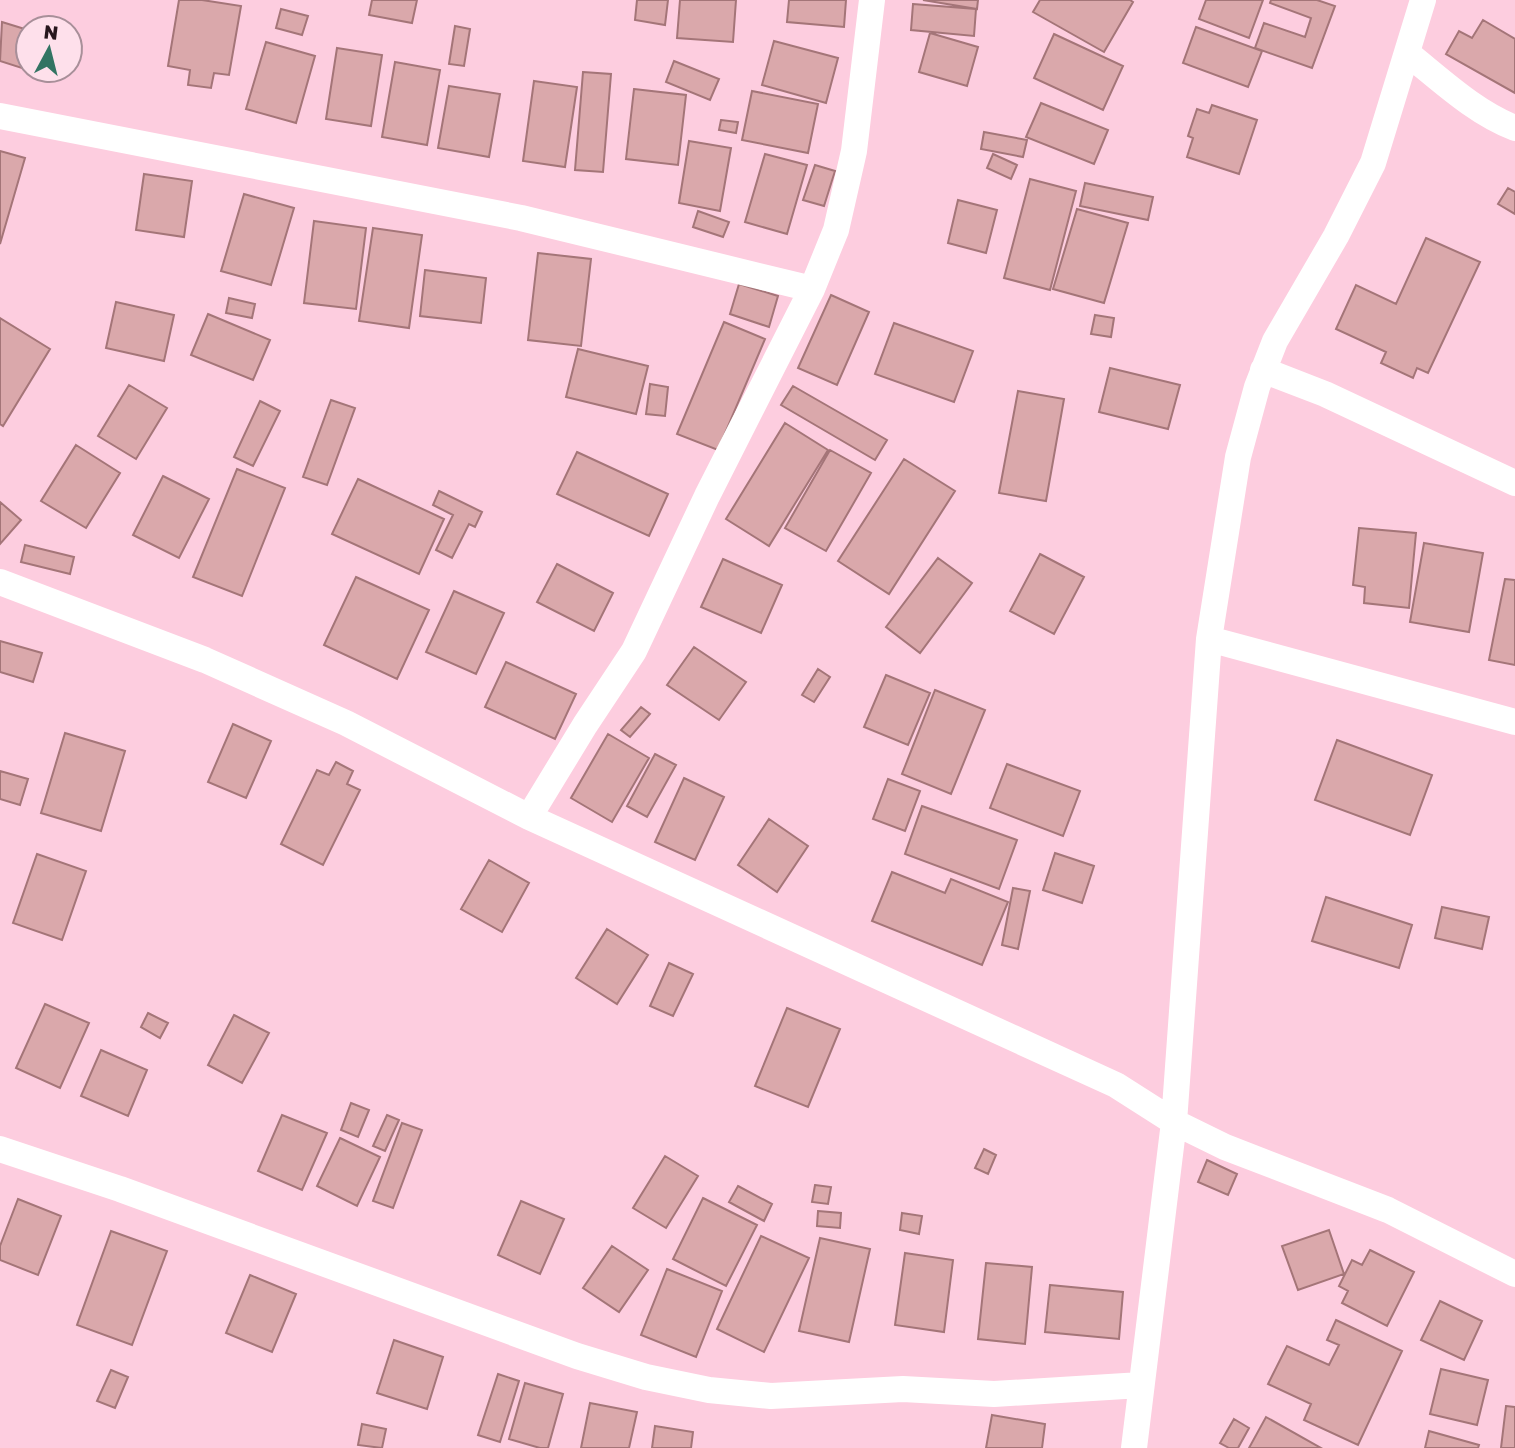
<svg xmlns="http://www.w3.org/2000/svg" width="1515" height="1448" font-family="'Golos Text',sans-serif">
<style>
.building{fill:#daa8ab;stroke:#a47578;stroke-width:2}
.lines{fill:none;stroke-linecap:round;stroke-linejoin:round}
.street{stroke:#fff;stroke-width:26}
</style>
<rect width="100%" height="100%" fill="#fdcddf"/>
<!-- building -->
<path class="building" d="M179,0H202L241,6L229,75L214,73L211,88L188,85L190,70L168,66Z
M372,0H417L412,23L369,15Z
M637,0H668L665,25L635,20Z
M680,0H736L733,42L677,38Z
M789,0H846L844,27L787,22Z
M923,0H978L977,9Z
M1040,0H1130L1133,2L1104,52L1033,12Z
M1206,0H1263L1249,38L1199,19Z
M1271,0H1317L1335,6L1312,68L1255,48L1264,23L1305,37L1311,18L1270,3Z
M913,4L976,9L974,36L911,30Z
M281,9L308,16L302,35L276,28Z
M1483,20L1515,39V93L1446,54L1459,31L1472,38Z
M2,22L28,30V70L0,61Z
M455,26L470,29L464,66L449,64Z
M1196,27L1262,51L1248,87L1183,63Z
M930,33L978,47L967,86L919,72Z
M1054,34L1123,66L1103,110L1034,78Z
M774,41L838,58L826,103L762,85Z
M266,42L315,56L296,123L246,109Z
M337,48L382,55L371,126L326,119Z
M674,61L719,79L710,100L666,82Z
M395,62L440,70L427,145L382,137Z
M583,72L611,74L603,172L575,170Z
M534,81L577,87L565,167L523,161Z
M449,86L500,94L489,157L438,148Z
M634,89L686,95L678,165L626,159Z
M752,91L818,104L808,153L742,140Z
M1041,103L1108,130L1094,164L1026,137Z
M1212,105L1257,120L1239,174L1187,157L1193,138L1188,136L1197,109L1209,113Z
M721,120L738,122L736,133L719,130Z
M984,132L1027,140L1023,157L981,149Z
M689,141L731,148L720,211L679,203Z
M0,151L25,158L0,244Z
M765,154L807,165L787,234L745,222Z
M993,154L1017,165L1011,179L987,168Z
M815,165L835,171L824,206L803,200Z
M144,174L192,181L184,237L136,230Z
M1030,179L1076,191L1050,290L1004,278Z
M1085,183L1153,197L1148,220L1080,206Z
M1508,188L1515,192V214L1498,204Z
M244,194L294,208L271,285L221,271Z
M958,200L997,210L986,253L948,243Z
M1077,209L1128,223L1104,303L1053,289Z
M698,211L729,222L723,237L693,227Z
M314,221L366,228L356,309L304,303Z
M373,228L422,235L409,328L359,321Z
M1426,238L1480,262L1428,373L1417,368L1413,378L1381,363L1386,352L1336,329L1356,285L1396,304Z
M538,253L591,259L581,346L528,340Z
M425,270L486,278L481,323L420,316Z
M739,284L778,296L769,327L730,314Z
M831,295L869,312L837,385L798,368Z
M229,298L255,304L252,318L226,313Z
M116,302L174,315L164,361L106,348Z
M208,314L270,340L253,380L191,355Z
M1095,315L1114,318L1111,337L1091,334Z
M0,318L50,349L3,426L0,424Z
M724,322L765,339L718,450L677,434Z
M894,323L973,351L954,402L875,374Z
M578,349L648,366L636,414L566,397Z
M1110,368L1180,385L1168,429L1099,412Z
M650,384L668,387L665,416L646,414Z
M129,385L167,408L136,459L98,436Z
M793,386L887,440L875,460L781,405Z
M1018,391L1064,399L1046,501L999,493Z
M331,400L355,408L327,485L303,477Z
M260,401L280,411L253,466L234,457Z
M785,423L828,450L769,546L726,519Z
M76,445L120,473L86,528L41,501Z
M830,450L871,473L826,551L785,528Z
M577,452L668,494L649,536L557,494Z
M904,459L955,491L889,594L838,561Z
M237,469L285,488L242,596L193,577Z
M163,476L209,499L179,558L133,535Z
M358,479L444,519L419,574L332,534Z
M439,491L482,512L475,527L469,524L452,558L436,550L453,515L433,505Z
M0,502L21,520L0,544Z
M1359,528L1416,533L1409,608L1364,603L1365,587L1353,585Z
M1424,543L1483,553L1469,632L1410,622Z
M25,545L74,557L70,574L21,562Z
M1040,554L1084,577L1054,634L1010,611Z
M938,558L972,583L920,653L886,627Z
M723,559L782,585L761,633L701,607Z
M557,564L613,593L594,631L537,602Z
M356,577L429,610L397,679L324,645Z
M1505,579L1515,580V665L1489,660Z
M454,591L504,613L476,674L426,652Z
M0,641L42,653L33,682L0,672Z
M694,647L746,682L719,720L667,685Z
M506,662L576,694L555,739L485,707Z
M818,669L830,677L814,702L802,695Z
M886,675L930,693L908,745L864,727Z
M935,690L985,710L951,794L902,774Z
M641,707L650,714L630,737L621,730Z
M233,724L271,741L246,798L208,782Z
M65,733L125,751L101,831L41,813Z
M608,734L649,758L612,822L571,798Z
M1337,740L1432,775L1410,835L1315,800Z
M655,754L676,765L647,817L627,806Z
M336,762L353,771L347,784L360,790L323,865L281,844L317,770L329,775Z
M1007,764L1080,791L1063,836L990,808Z
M0,771L28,779L20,805L0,799Z
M684,778L724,797L695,860L655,842Z
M888,779L920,791L905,831L873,819Z
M922,806L1017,840L999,889L905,854Z
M769,819L808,846L777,892L738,865Z
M1055,853L1094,866L1082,903L1043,890Z
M37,854L86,871L62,940L13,923Z
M489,860L529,883L502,932L461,909Z
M892,872L945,893L951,879L1008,902L982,965L872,921Z
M1013,888L1030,891L1018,949L1002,945Z
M1326,897L1412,925L1399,968L1312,941Z
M1442,907L1489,917L1482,949L1435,938Z
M607,929L648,955L617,1004L576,978Z
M669,963L693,974L673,1016L650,1006Z
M45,1004L89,1023L60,1088L16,1068Z
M787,1008L840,1029L808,1107L755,1086Z
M148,1013L168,1023L160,1038L141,1027Z
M234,1015L269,1033L242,1083L208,1065Z
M101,1050L147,1070L128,1116L81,1096Z
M351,1103L369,1110L358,1137L341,1130Z
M282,1115L327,1133L302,1190L258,1171Z
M387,1115L399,1120L385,1151L373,1146Z
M402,1123L422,1130L393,1208L373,1201Z
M340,1138L380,1157L357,1206L317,1186Z
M984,1149L996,1155L988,1174L975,1168Z
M665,1156L698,1176L666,1228L633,1208Z
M1207,1160L1237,1174L1228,1195L1198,1182Z
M815,1185L831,1187L828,1204L812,1202Z
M738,1186L772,1204L764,1221L729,1202Z
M703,1198L757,1225L726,1286L673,1259Z
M18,1199L61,1216L38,1275L0,1260V1246Z
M521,1201L564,1219L540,1274L498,1255Z
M818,1211L841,1213L840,1228L817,1226Z
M902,1213L922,1216L919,1234L900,1230Z
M1329,1230L1344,1274L1298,1290L1282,1246Z
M111,1231L167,1251L132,1345L77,1325Z
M761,1236L809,1258L764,1352L717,1329Z
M820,1238L870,1249L849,1342L799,1331Z
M612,1246L648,1270L619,1312L583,1288Z
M1370,1250L1414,1272L1387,1326L1342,1303L1348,1291L1339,1286L1352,1260L1362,1265Z
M905,1253L953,1260L944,1332L895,1325Z
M986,1263L1032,1267L1025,1344L978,1339Z
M667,1269L722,1291L696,1357L641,1335Z
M250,1275L296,1294L272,1352L226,1333Z
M1050,1285L1123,1292L1119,1339L1045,1332Z
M1440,1301L1482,1321L1464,1360L1421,1340Z
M1336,1320L1402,1351L1358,1445L1304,1420L1311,1404L1268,1384L1287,1346L1329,1365L1339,1345L1327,1340Z
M394,1340L443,1357L427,1409L377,1393Z
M1441,1369L1488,1380L1477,1425L1430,1414Z
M111,1370L128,1377L115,1408L97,1401Z
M498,1374L519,1381L500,1442L478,1435Z
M525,1383L563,1394L548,1448H540L509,1439Z
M590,1403L637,1412L629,1448H581Z
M1506,1406L1515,1407V1448H1501Z
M992,1415L1045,1424L1042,1448H986Z
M1266,1417L1321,1448H1249Z
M1234,1419L1249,1428L1238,1448H1229L1220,1443Z
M362,1424L386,1429L382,1448L358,1445Z
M655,1426L693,1432L691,1448H652Z
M1429,1431L1479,1445L1478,1448H1425Z"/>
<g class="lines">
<!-- street -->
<path class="street" d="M1407,53C1441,80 1474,112 1515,128
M0,116L521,218L812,289
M1263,370L1325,394L1515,483
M0,582L205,660L346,723L529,817L1116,1085L1174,1122L1225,1147L1388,1210L1515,1274
M1209,639L1515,722
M529,817L585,725L634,651L707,496L812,289L836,230L854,151L872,0
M0,1149L120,1189L577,1356L646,1377L709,1390L771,1396L903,1389L994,1394L1141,1385
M1134,1448L1174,1122L1209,639L1238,457L1257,387L1275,341L1336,236L1373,163L1423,0"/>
</g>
<!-- north arrow -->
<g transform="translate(49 49) rotate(7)"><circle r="33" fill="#fee0eb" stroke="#a88f99" stroke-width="2"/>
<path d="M0-5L12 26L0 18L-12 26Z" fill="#337463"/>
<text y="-10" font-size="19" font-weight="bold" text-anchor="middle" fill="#27161d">N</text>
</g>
</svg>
